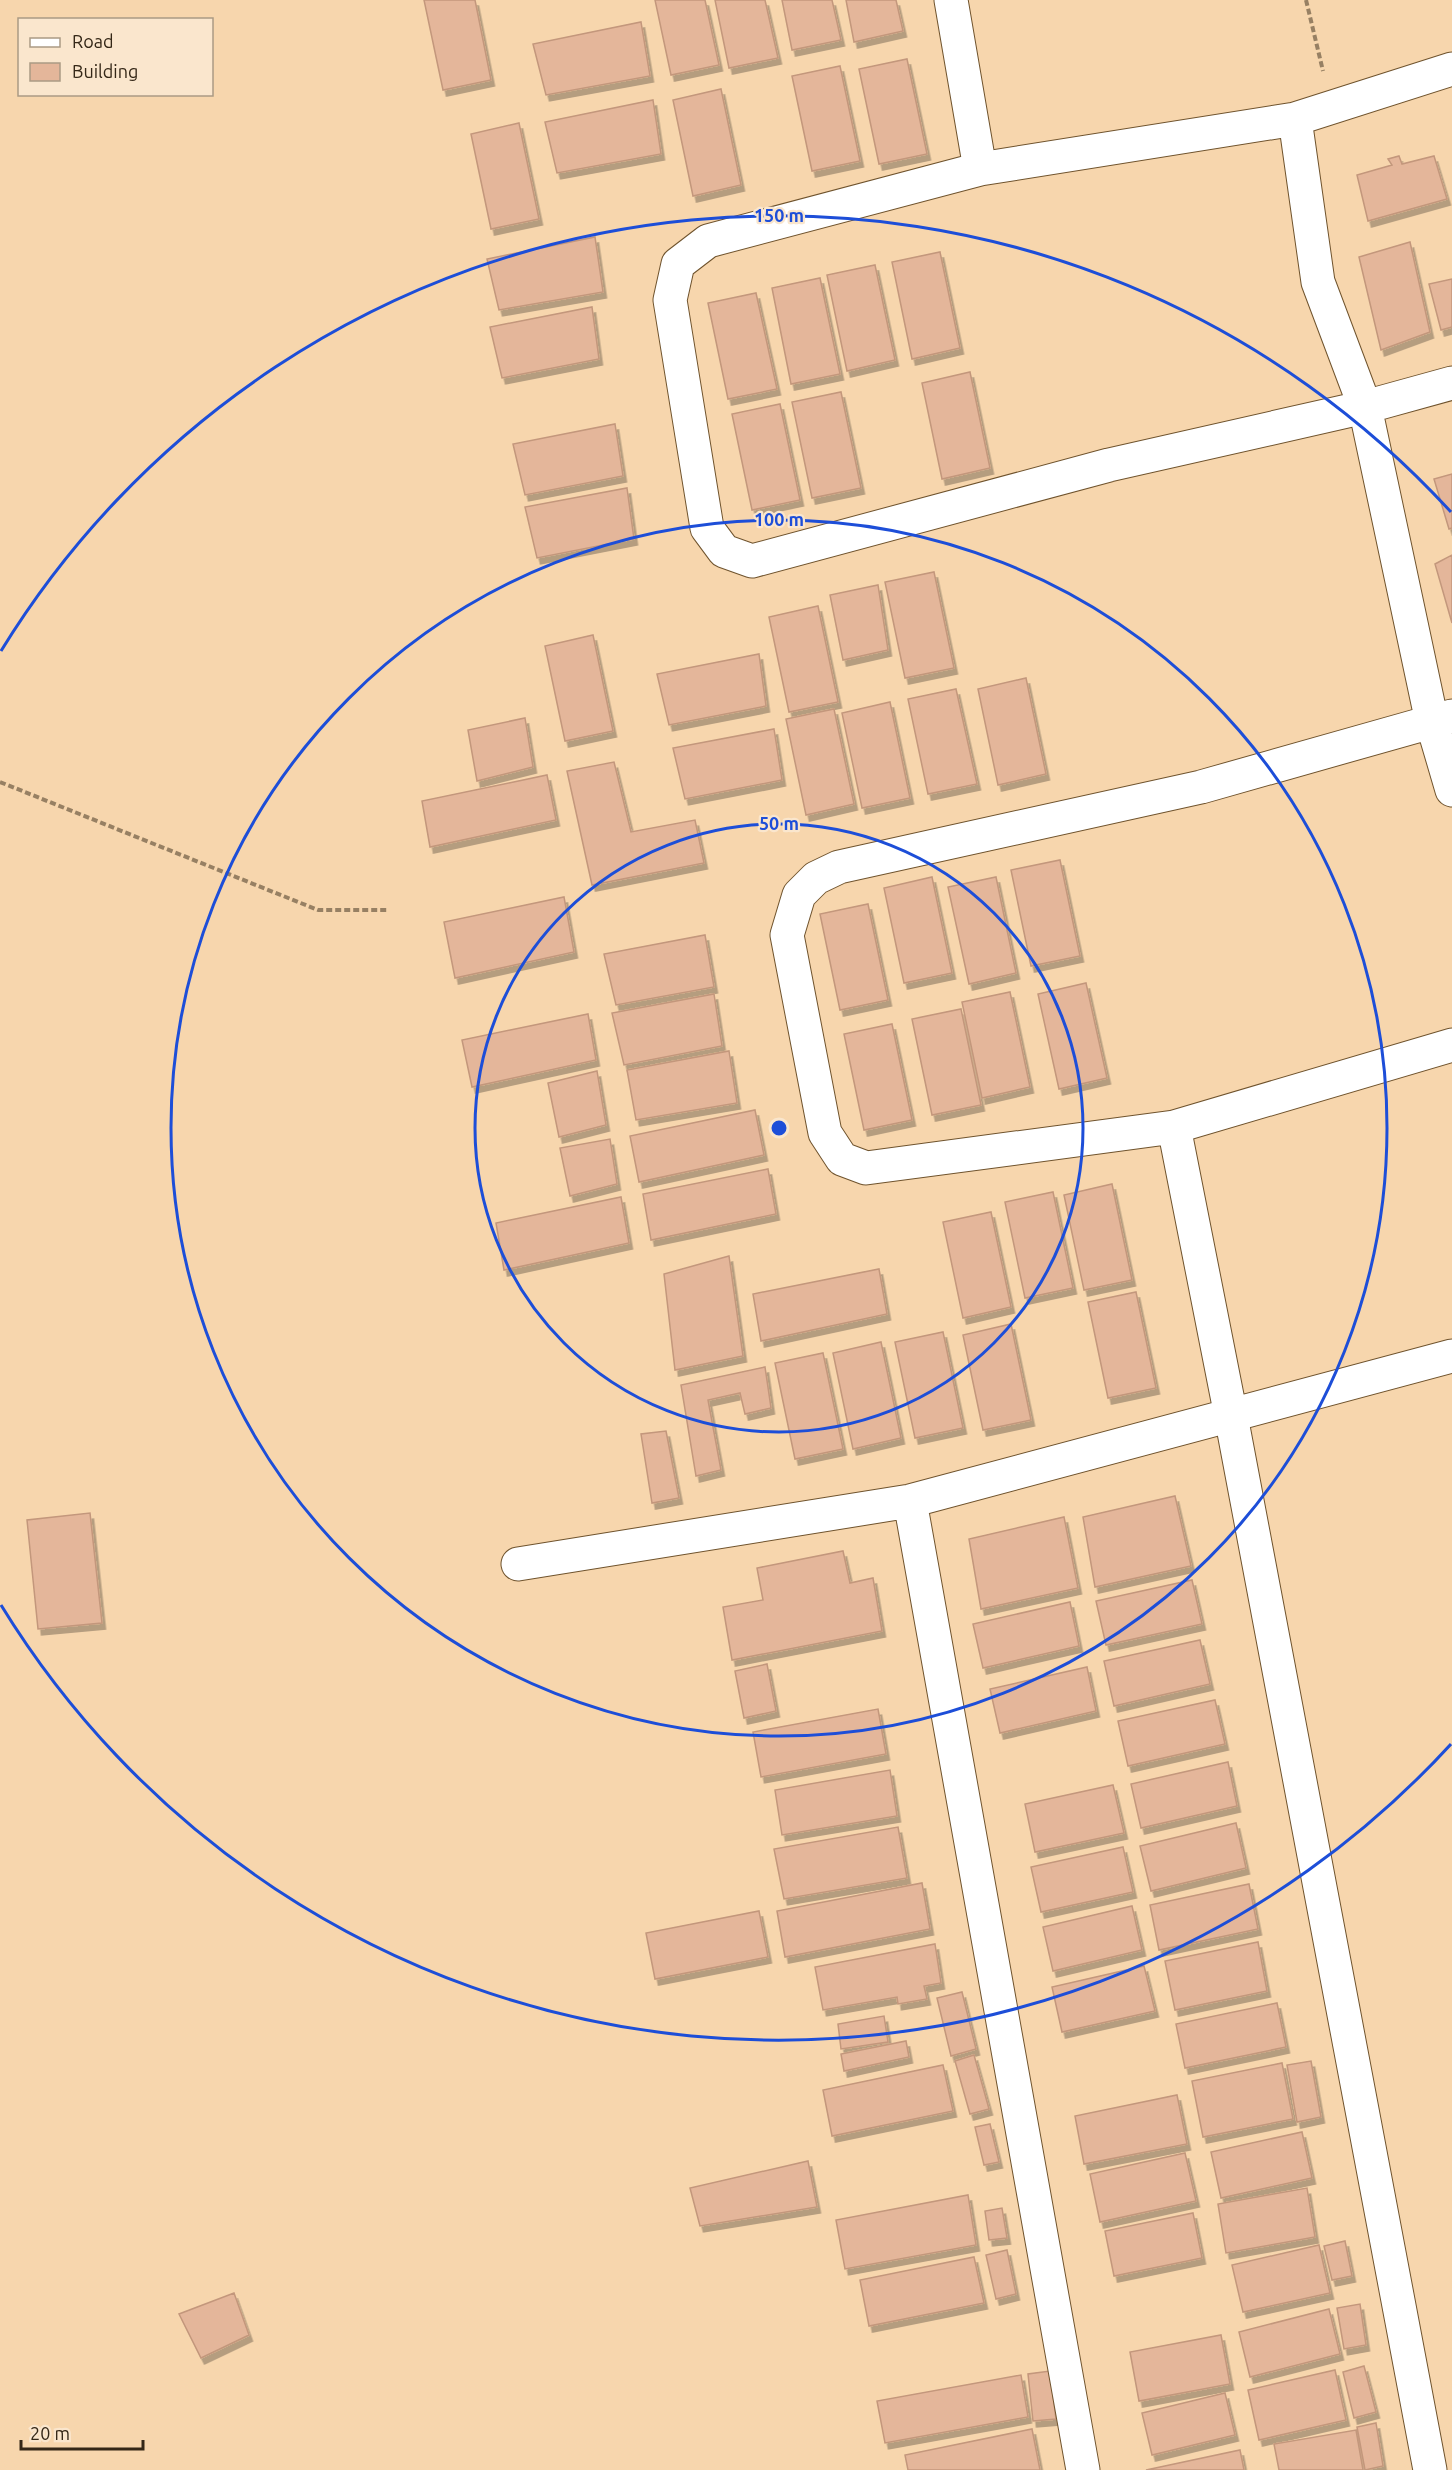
<svg xmlns="http://www.w3.org/2000/svg" width="1452" height="2470" font-family="Ubuntu,sans-serif">
<style>
.building{fill:#e4b69a;stroke:#c3977c;stroke-width:1.5;filter:url(#shadow)}
.lines{fill:none;stroke-linecap:round;stroke-linejoin:round}
.minor-casing{stroke:#6f532d;stroke-width:35}
.path{stroke:#978063;stroke-width:4;stroke-dasharray:6 3;stroke-linecap:butt}
.minor{stroke:#fff;stroke-width:33}
.ring{fill:none;stroke:#1d4ed8;stroke-width:3}
.centre{fill:#1d4ed8;stroke:#fae6cd;stroke-width:3}
.ring-label{font-size:18px;text-anchor:middle;font-weight:bold;fill:#1d4ed8;stroke:#fae6cd;stroke-width:4.5;stroke-linejoin:round;paint-order:stroke}
</style>
<defs>
<filter id="shadow"><feDropShadow dx="3.5" dy="6" stdDeviation="0" flood-color="#0004"/></filter>
</defs>
<rect width="100%" height="100%" fill="#f7d6ad"/>
<!-- building -->
<path class="building" d="M424,0H475L491,80L443,90Z
M655,0H705L719,65L671,75Z
M715,0H765L778,58L729,68Z
M782,0H832L841,40L792,50Z
M846,0H896L903,31L854,42Z
M641,22L650,76L546,95L533,44Z
M907,59L927,154L879,164L859,69Z
M840,66L860,161L812,171L792,76Z
M721,89L741,185L693,196L673,100Z
M653,100L661,154L557,173L545,122Z
M519,123L539,219L491,229L471,134Z
M1399,156L1402,164L1434,156L1447,199L1368,221L1357,175L1392,165L1388,159Z
M595,237L603,292L499,310L487,259Z
M1410,242L1430,332L1381,350L1359,257Z
M940,252L960,348L912,359L892,262Z
M875,265L895,360L847,371L827,275Z
M820,278L840,374L791,384L772,288Z
M1452,279V327L1441,330L1429,284Z
M756,293L777,389L728,399L708,303Z
M592,307L599,359L502,378L490,327Z
M970,372L990,468L942,479L922,383Z
M841,392L861,488L812,498L792,402Z
M780,404L800,500L752,510L732,414Z
M615,424L623,476L525,495L513,444Z
M1452,474V528L1449,529L1434,479Z
M627,488L634,539L537,558L525,507Z
M1452,555V623L1435,564Z
M934,572L954,668L905,678L885,582Z
M878,585L888,650L843,660L830,595Z
M818,606L838,702L789,712L769,617Z
M593,635L613,731L565,741L545,646Z
M759,654L766,706L669,725L657,674Z
M1026,678L1046,774L998,785L978,689Z
M956,689L977,784L928,794L908,699Z
M890,702L910,798L862,808L842,713Z
M834,709L854,804L806,815L786,719Z
M525,718L533,767L477,781L468,730Z
M774,729L782,780L685,799L673,748Z
M614,762L631,832L695,820L704,863L592,885L567,771Z
M547,775L556,820L430,847L422,801Z
M1060,860L1080,956L1031,966L1011,870Z
M932,877L952,973L904,983L884,888Z
M996,877L1016,973L969,984L948,887Z
M564,897L574,952L455,978L444,922Z
M868,904L888,1000L840,1010L820,914Z
M705,935L714,987L616,1005L604,954Z
M1086,983L1107,1078L1059,1089L1038,994Z
M1010,992L1030,1087L982,1098L962,1002Z
M714,994L722,1046L624,1065L612,1013Z
M961,1009L981,1105L932,1115L912,1019Z
M588,1014L596,1060L472,1087L462,1040Z
M892,1024L912,1120L864,1130L844,1034Z
M729,1051L737,1103L636,1120L627,1070Z
M597,1071L606,1125L559,1137L548,1083Z
M755,1110L764,1155L639,1182L630,1136Z
M610,1139L617,1184L570,1196L560,1148Z
M768,1169L776,1214L651,1240L643,1194Z
M1112,1184L1132,1280L1084,1290L1064,1195Z
M1053,1192L1073,1288L1025,1298L1005,1202Z
M621,1197L629,1243L504,1270L496,1223Z
M991,1212L1011,1307L963,1318L943,1222Z
M729,1256L743,1356L675,1370L664,1274Z
M879,1269L887,1314L761,1341L753,1294Z
M1136,1292L1156,1388L1108,1398L1088,1302Z
M1011,1324L1031,1420L983,1430L963,1335Z
M943,1332L963,1428L915,1438L895,1342Z
M881,1342L901,1438L853,1449L833,1353Z
M823,1353L843,1449L795,1459L775,1363Z
M765,1367L771,1408L745,1414L740,1393L708,1400L721,1470L696,1476L681,1385Z
M666,1431L679,1498L652,1503L641,1434Z
M1175,1496L1191,1566L1095,1587L1083,1517Z
M90,1513L102,1623L38,1629L27,1520Z
M1064,1517L1078,1588L981,1609L969,1539Z
M843,1551L850,1583L873,1578L882,1631L732,1660L723,1607L763,1600L757,1568Z
M1192,1580L1202,1624L1106,1645L1096,1601Z
M1070,1602L1079,1646L983,1668L973,1624Z
M1200,1640L1210,1684L1114,1706L1104,1661Z
M767,1664L776,1711L744,1718L735,1671Z
M1087,1667L1096,1711L1000,1733L990,1689Z
M1215,1700L1225,1744L1128,1766L1118,1721Z
M878,1709L886,1754L761,1777L753,1732Z
M1228,1762L1237,1806L1141,1828L1131,1784Z
M890,1770L897,1816L782,1835L775,1790Z
M1113,1785L1124,1833L1035,1852L1025,1804Z
M1236,1823L1246,1868L1151,1891L1140,1846Z
M898,1827L907,1878L784,1899L774,1849Z
M1123,1847L1133,1892L1041,1912L1031,1867Z
M922,1883L930,1929L785,1957L777,1911Z
M1249,1884L1258,1929L1159,1950L1150,1905Z
M1132,1906L1142,1950L1053,1971L1043,1927Z
M759,1911L768,1957L655,1979L646,1933Z
M1258,1942L1267,1991L1175,2010L1165,1961Z
M935,1944L941,1983L924,1986L927,1999L898,2004L897,1997L823,2010L815,1967Z
M1144,1966L1155,2011L1062,2032L1052,1987Z
M962,1992L976,2049L951,2056L937,1998Z
M1277,2003L1286,2047L1185,2068L1176,2024Z
M884,2016L888,2042L841,2049L838,2024Z
M906,2041L909,2057L844,2071L841,2054Z
M974,2055L989,2109L970,2114L955,2061Z
M1311,2061L1321,2117L1297,2122L1287,2065Z
M1282,2063L1293,2119L1203,2137L1192,2081Z
M943,2065L953,2111L832,2136L823,2090Z
M1177,2095L1187,2144L1084,2164L1075,2116Z
M990,2124L999,2162L984,2165L975,2127Z
M1302,2132L1312,2178L1221,2198L1211,2152Z
M1185,2153L1196,2201L1100,2222L1090,2174Z
M808,2161L817,2207L700,2226L690,2188Z
M1307,2188L1315,2237L1226,2253L1218,2204Z
M968,2195L976,2245L845,2269L836,2220Z
M1002,2208L1007,2238L989,2240L985,2211Z
M1193,2213L1202,2258L1114,2276L1105,2231Z
M1345,2241L1352,2276L1332,2280L1324,2246Z
M1319,2245L1330,2293L1243,2312L1232,2265Z
M1007,2250L1016,2294L996,2299L986,2255Z
M974,2257L984,2303L869,2326L860,2280Z
M234,2293L249,2335L201,2358L179,2314Z
M1360,2304L1366,2345L1344,2349L1337,2308Z
M1329,2309L1340,2354L1250,2377L1239,2332Z
M1221,2335L1230,2384L1139,2401L1130,2352Z
M1364,2366L1376,2412L1354,2418L1343,2372Z
M1335,2370L1346,2420L1259,2440L1248,2390Z
M1050,2371L1056,2419L1033,2421L1028,2374Z
M1021,2375L1028,2417L885,2443L877,2401Z
M1225,2393L1235,2435L1152,2455L1142,2413Z
M1376,2423L1383,2466L1365,2470L1357,2427Z
M1032,2429L1040,2470H908L905,2455Z
M1356,2430L1363,2470H1279L1274,2444Z
M1240,2450L1244,2470H1146Z"/>
<g class="lines">
<!-- minor casing -->
<g class="minor-casing">
<path id="minor" d="M951,0L980,169
M1452,69L1295,119L980,169L708,241L678,264L670,300L707,528L724,551L752,561L1109,465L1365,407L1452,383
M1295,119L1318,282L1365,407L1432,722L1452,790
M1174,1127L866,1168L842,1159L825,1133L787,935L799,895L816,878L839,867L1201,787L1452,716
M910,1501L1083,2470
M518,1564L910,1501L1452,1356
M1430,2470L1231,1416L1174,1127L1452,1045"/>
</g>
<!-- path -->
<path class="path" d="M1306,0L1323,71
M0,782L318,910H389"/>
<!-- minor -->
<use href="#minor" class="minor"/>
</g>
<!-- distance rings -->
<g class="ring">
<circle cx="779" cy="1128" r="304"/>
<circle cx="779" cy="1128" r="608"/>
<path d="M1451 1744A912 912 0 0 1 1 1605M1 651A912 912 0 0 1 1451 512"/>
</g>
<circle cx="779" cy="1128" r="9" class="centre"/>
<g class="ring-label">
<text x="779" y="222">150 m</text>
<text x="779" y="526">100 m</text>
<text x="779" y="830">50 m</text>
</g>
<!-- legend -->
<rect x="18" y="18" width="195" height="78" fill="#fae6cd" stroke="#ab9a84" stroke-width="1.5"/>
<rect x="30" y="38" width="30" height="9" fill="#ffffff" stroke="#ab9a84" stroke-width="1.5"/>
<text x="72" y="48" font-size="18" fill="#342717">Road</text>
<rect x="30" y="63" width="30" height="18" fill="#e4b69a" stroke="#ab9a84" stroke-width="1.5"/>
<text x="72" y="78" font-size="18" fill="#342717">Building</text>
<!-- scale -->
<path d="M21 2440v9h122v-9" fill="none" stroke="#342717" stroke-width="3"/>
<text x="30" y="2440" font-size="18" fill="#342717" stroke="#fae6cd" stroke-width="4.5" paint-order="stroke">20 m</text>
</svg>
